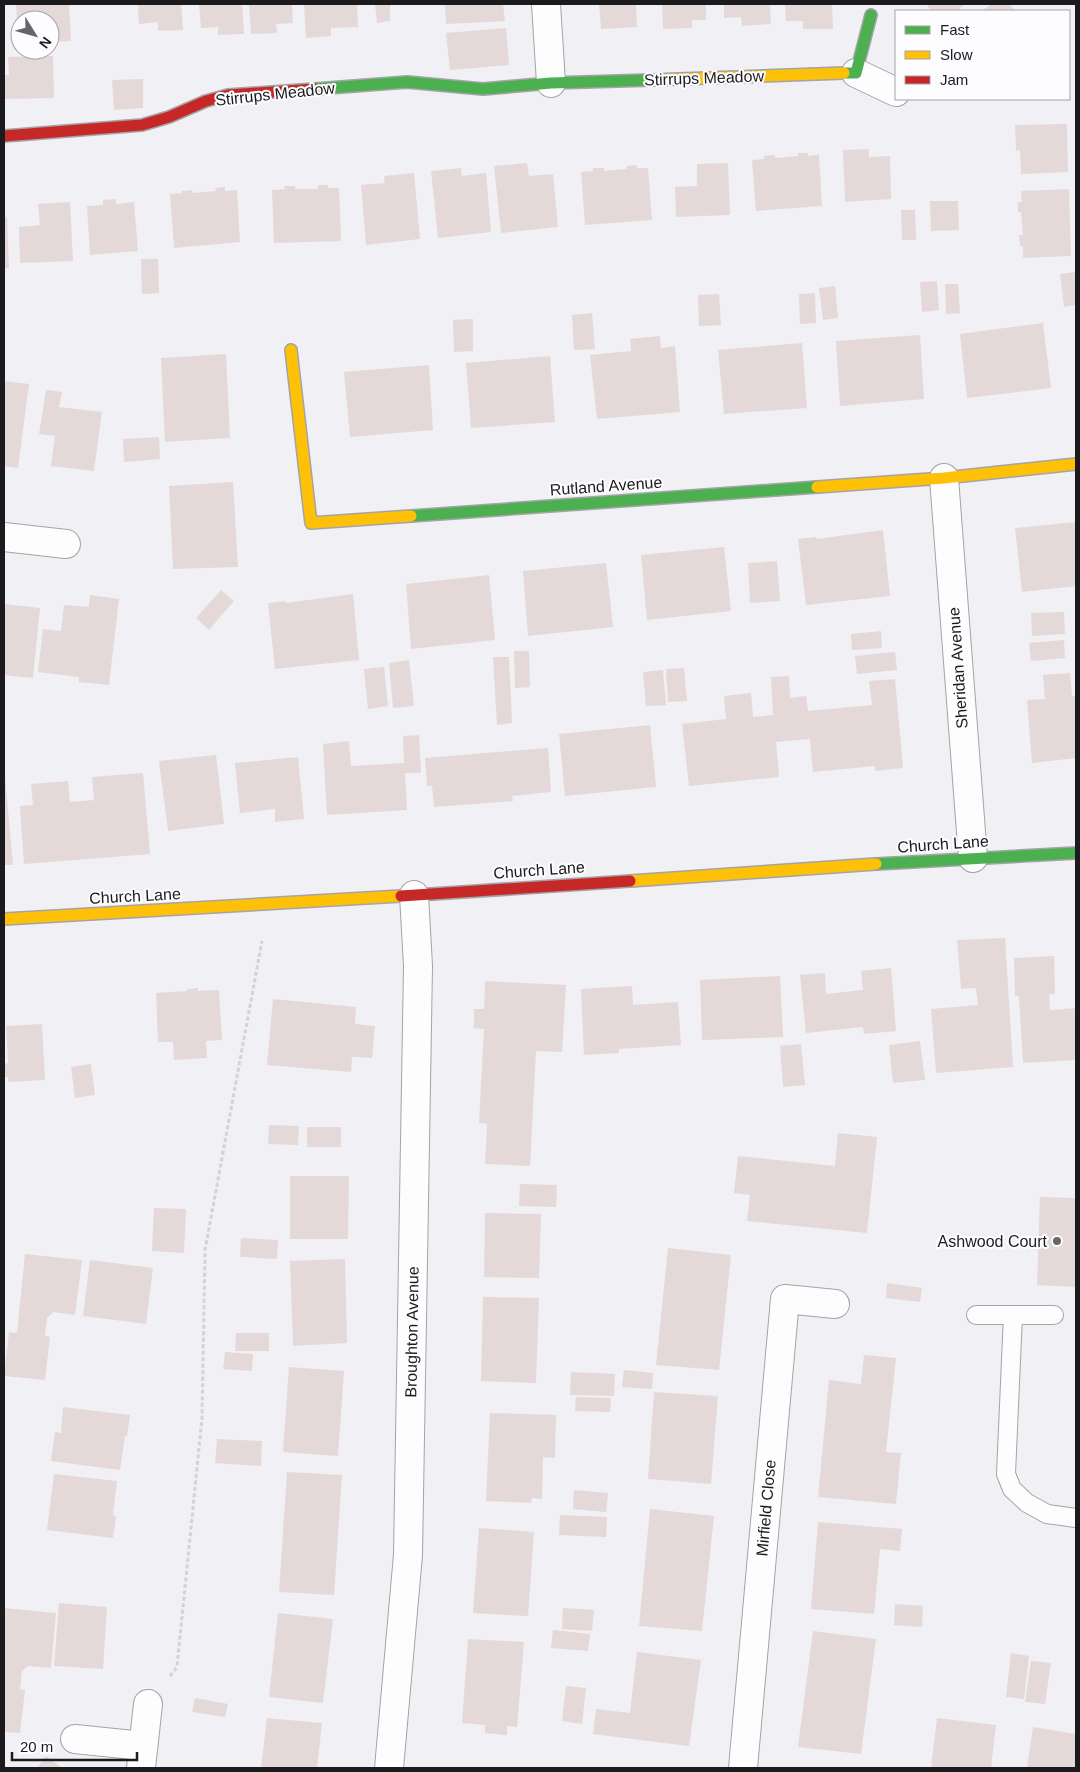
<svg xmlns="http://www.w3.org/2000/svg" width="1080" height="1772" font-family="Helvetica,sans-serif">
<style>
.building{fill:#e4d9d8}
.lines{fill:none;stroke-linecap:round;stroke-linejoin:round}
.lane-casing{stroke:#a4a4a7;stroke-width:20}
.street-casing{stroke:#a4a4a7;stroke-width:30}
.fast-casing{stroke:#a4a4a7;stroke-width:14}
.slow-casing{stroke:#a4a4a7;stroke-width:14}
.jam-casing{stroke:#a4a4a7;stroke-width:14}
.path{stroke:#d3d3d4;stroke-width:3;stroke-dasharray:4 2.5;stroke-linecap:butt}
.lane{stroke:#fdfdfe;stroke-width:18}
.street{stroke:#fdfdfe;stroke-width:28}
.fast{stroke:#4caf50;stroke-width:11}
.slow{stroke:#ffc107;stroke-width:11}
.jam{stroke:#c62828;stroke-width:11}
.poi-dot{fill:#666669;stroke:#fdfdff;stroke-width:2}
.labels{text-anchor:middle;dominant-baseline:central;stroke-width:4;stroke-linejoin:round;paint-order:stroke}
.street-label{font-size:16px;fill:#1b1b1e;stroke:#fdfdff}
.poi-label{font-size:16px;fill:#1b1b1e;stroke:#fdfdff;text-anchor:end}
</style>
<rect width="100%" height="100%" fill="#f0f0f5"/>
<!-- building -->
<path class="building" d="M16,4H69L71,41L50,42V20L17,21Z
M138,4H181L183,30L158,31V22L139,24Z
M199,4H242L244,34L218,35V27L201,28Z
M249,4H292L293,23L276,24L277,33L251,34Z
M304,4H357L358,27L331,28V36L306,38Z
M375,4H390V21L377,23Z
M445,4H503L505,21L446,24Z
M599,4H636L637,27L601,29Z
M662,4H706V20H692V28L663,29Z
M724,4H770L771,24L742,26L741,17L724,18Z
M785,4H832L833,29H803V21H786Z
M929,4H964L958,11H932L927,6Z
M991,4H1009L1016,11H982Z
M506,28L509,65L450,70L446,33Z
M53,56L54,98L4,99V75H9L8,57Z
M143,79V108L114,110L112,80Z
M1067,124L1068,172L1021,174L1020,150L1016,151L1015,125Z
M869,149V157L890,156L891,199L845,202L843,150Z
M798,153H808V156L819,155L822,206L756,211L752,160L764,159V156L775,155V158L798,156Z
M527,163L529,176L553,174L558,227L501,233L494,166Z
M728,163L730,215L676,217L675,187L697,186V164Z
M637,165V168H648L652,220L585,225L581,172L593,171V168H604V171L627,169V166Z
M461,168L462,176L486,173L491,232L438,238L431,171Z
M414,173L420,239L366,245L361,185L385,183L384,176Z
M318,185H328V188H339L341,241L274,243L272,190L285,189L284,186H295V189H318Z
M225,187V191L237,190L240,242L174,248L170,194L182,193V191L192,190L193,193L216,191L215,188Z
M1069,189L1071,256L1023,258V246H1020L1019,235H1023L1021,212H1018V202H1022L1021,191Z
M116,199V204L134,202L138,251L90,255L87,206L103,205V200Z
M930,201H958L959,230L931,231Z
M70,202L73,261L20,263L19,227L40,225L38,204Z
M901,210H915L916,240H902Z
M7,217L9,268L4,269V218Z
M141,259H158L159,293L142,294Z
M1076,272V305L1064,307L1060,274Z
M937,281L939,310L922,312L920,282Z
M945,284H958L960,313L946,314Z
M835,286L838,318L823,320L819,288Z
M815,293L816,323L800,324L799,294Z
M719,294L721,325L699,326L698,295Z
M592,313L595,349L574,350L572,315Z
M473,319V351L454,352L453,320Z
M1043,323L1051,388L967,398L960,334Z
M920,335L924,399L840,406L836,341Z
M660,336L661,348L675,346L680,412L597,419L590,355L631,351L630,339Z
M802,343L807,408L724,414L718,350Z
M226,354L230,438L165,442L161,358Z
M550,356L555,422L471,428L466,363Z
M429,365L433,430L350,437L344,372Z
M4,381L29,384L18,468L4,466Z
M46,390L62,392L59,407L102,412L94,471L51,466L55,436L39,434Z
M159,437L160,459L124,462L123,439Z
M233,482L238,567L173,569L169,486Z
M1076,522V586L1022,592L1015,528Z
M883,530L890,596L806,605L798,539L816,537L817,539Z
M724,547L731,611L647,620L641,555Z
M777,561L780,601L750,603L748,563Z
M606,563L613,627L528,636L523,571Z
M489,575L495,640L411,649L406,584Z
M221,590L234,601L209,630L196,618Z
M353,594L359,660L275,669L268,603L286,601V603Z
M90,595L119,599L109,685L79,682V677L38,672L43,629L61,631L64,605L89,607Z
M4,604L40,608L33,678L4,675Z
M1064,612L1065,634L1032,636L1031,613Z
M881,631L882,648L852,650L851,634Z
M1064,640L1065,658L1031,661L1029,643Z
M514,651H529L530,687L515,688Z
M895,652L897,670L857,674L855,656Z
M493,657H509L512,723L497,725Z
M409,660L414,706L393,708L389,663Z
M384,667L388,706L368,709L364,669Z
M684,668L687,701L668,702L666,669Z
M663,670L666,705L646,706L643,672Z
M1070,673L1072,696H1076V758L1032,763L1027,700L1045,699L1043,675Z
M789,676L790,698L806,696L808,711L872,705L869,681L895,679L903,768L875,771V766L813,772L810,739L776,742L779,777L689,786L682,724L726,719L724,696L751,693L753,717L773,715L771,677Z
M650,725L656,787L565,796L559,734Z
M419,735L421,773H405L407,810L327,815L323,744L349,741L351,766L404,763L403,736Z
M548,748L551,792L512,796L513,801L434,807L432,786H427L425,758Z
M216,755L224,824L168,831L159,761Z
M298,757L304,819L275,822V809L240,813L235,763Z
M143,773L150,854L24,864L20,806L33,805L31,784L68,781L70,802L94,800L92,777Z
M4,776H5L13,865H4Z
M1005,938L1013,1067L936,1073L931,1009L978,1005L976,988L961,989L957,940Z
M1054,956L1055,994H1049L1050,1010L1076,1008V1060L1023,1063L1019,996H1015L1014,958Z
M891,968L896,1031L864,1034L863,1027L806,1033L800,975L825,973L826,994L863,990L861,971Z
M780,976L783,1037L702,1040L700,980Z
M485,981L566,985L562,1052L536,1051L530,1166L485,1164L487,1124L479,1123L484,1029L474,1028V1009H484Z
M632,986L633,1005L678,1002L681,1045L619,1049V1053L584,1055L581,989Z
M198,988V991L219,990L222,1040L206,1041L207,1058L174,1060L173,1042H158L156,993L187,991V989Z
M273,999L356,1007L355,1024L375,1026L372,1058L352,1057L351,1072L267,1065Z
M42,1024L45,1080L8,1082V1077H4V1064L8,1063L6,1026Z
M920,1041L925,1080L893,1083L889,1045Z
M801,1044L805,1085L783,1087L780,1046Z
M91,1064L95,1095L75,1098L71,1067Z
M269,1125L299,1126L298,1145L268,1144Z
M307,1127H341V1147H307Z
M838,1133L877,1137L867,1233L747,1221L750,1195L734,1193L738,1156L835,1166Z
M290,1176H349L348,1239H290Z
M520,1184L557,1185L556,1207L519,1206Z
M1040,1197L1076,1198V1287L1037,1285Z
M154,1208L186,1209L184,1253L152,1251Z
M485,1213L541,1214L539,1278L484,1277Z
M241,1238L278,1240L277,1259L240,1257Z
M668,1248L731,1255L719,1370L656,1365Z
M25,1254L82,1260L75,1315L53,1312L47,1318L45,1336L50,1337L45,1380L4,1376L9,1332L17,1333Z
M345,1259L347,1343L293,1346L290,1261Z
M90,1260L153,1268L146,1324L83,1316Z
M887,1283L922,1288L920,1302L886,1298Z
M483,1297L539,1298L536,1383L481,1381Z
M236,1333H269V1351H235Z
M225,1352L253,1354L252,1371L223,1369Z
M864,1355L896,1358L886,1452L901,1453L896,1504L818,1497L829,1380L861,1384Z
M289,1367L344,1371L338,1456L283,1452Z
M624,1370L653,1373L652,1389L622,1387Z
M571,1372L615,1374L614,1396L570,1395Z
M654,1392L718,1396L711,1484L648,1479Z
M576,1397L611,1398L610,1412L575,1411Z
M63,1407L130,1415L127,1436H125L120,1470L51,1461L55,1432L61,1433Z
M490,1413L556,1415L555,1458L543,1457L542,1499L532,1498L531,1503L486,1501Z
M217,1439L262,1441L261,1466L215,1463Z
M287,1472L342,1475L334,1595L279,1592Z
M54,1474L117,1481L113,1515L116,1516L113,1538L47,1530Z
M574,1490L608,1493L606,1512L573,1509Z
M650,1509L714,1516L702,1631L639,1626Z
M560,1515L607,1517L606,1537L559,1535Z
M818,1522L902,1529L900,1551L880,1549L874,1614L811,1609Z
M479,1528L534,1532L528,1616L473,1613Z
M59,1603L107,1607L103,1669L54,1666Z
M895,1604L923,1606L922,1627L894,1625Z
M4,1608L56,1613L51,1668L28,1666L22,1671L20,1689L25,1690L20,1733L4,1732Z
M563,1608L594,1610L592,1631L562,1629Z
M278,1613L333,1619L323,1703L269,1697Z
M553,1630L590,1634L588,1651L551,1648Z
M813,1631L876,1639L861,1754L798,1747Z
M468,1639L524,1642L517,1727L507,1726V1735L485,1733V1725L462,1723Z
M637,1652L701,1660L689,1746L593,1734L596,1709L630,1713Z
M1011,1653L1029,1656L1024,1699L1006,1697Z
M1031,1661L1051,1663L1045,1704L1025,1702Z
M566,1686L586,1688L582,1724L562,1721Z
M195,1698L228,1704L225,1717L192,1712Z
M267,1718L322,1723L317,1768H261Z
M937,1718L996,1725L991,1768H931Z
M1033,1727L1076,1734V1768H1027Z
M46,1756L62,1768H37Z"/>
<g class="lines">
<!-- lane casing -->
<g class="lane-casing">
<path id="lane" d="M976,1315H1054
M1013,1315L1006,1474L1012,1489L1027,1503L1047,1514L1076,1518"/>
</g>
<!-- street casing -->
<g class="street-casing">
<path id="street" d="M546,4L551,83
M856,73L896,92
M944,478L973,858
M4,537L66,544
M75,1739L143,1746
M141,1768L148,1704
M389,1768L408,1555L418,966L414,895
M743,1768L785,1299L835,1304"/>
</g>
<!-- fast casing -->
<g class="fast-casing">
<path id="fast" d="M844,73H856L871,15
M315,89L407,82L483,89L551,83L651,80
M411,516L817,487
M876,864L1076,853"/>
</g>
<!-- slow casing -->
<g class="slow-casing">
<path id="slow" d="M651,80L844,73
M291,350L311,523L411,516
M817,487L944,478L1076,464
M630,881L876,864
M4,919L401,896"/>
</g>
<!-- jam casing -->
<g class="jam-casing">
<path id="jam" d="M4,136L142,125L169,117L206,101L228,95L315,89
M401,896L630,881"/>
</g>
<!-- path -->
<path class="path" d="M170,1676L177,1667L202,1418L205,1250L262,941"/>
<!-- lane -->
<use href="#lane" class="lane"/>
<!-- street -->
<use href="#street" class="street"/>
<!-- fast -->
<use href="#fast" class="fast"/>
<!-- slow -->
<use href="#slow" class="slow"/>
<!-- jam -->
<use href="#jam" class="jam"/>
</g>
<!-- markers -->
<circle class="poi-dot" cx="1057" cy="1241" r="5"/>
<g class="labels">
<!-- street labels -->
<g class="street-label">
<text transform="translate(704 78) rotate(-2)">Stirrups Meadow</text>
<text transform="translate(275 94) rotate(-6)">Stirrups Meadow</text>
<text transform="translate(606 486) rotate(-4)">Rutland Avenue</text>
<text transform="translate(958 668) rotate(-94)">Sheridan Avenue</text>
<text transform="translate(943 844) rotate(-4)">Church Lane</text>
<text transform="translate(539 870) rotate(-4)">Church Lane</text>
<text transform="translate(135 896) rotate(-3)">Church Lane</text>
<text transform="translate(412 1332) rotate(-89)">Broughton Avenue</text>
<text transform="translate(766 1508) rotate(-85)">Mirfield Close</text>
</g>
<!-- poi labels -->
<g class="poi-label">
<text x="1047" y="1241">Ashwood Court</text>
</g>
</g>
<!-- border -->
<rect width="1080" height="1772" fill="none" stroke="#1b1b1e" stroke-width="10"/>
<!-- legend -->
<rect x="895" y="10" width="175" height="90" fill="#fdfdff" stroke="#a3a3a5"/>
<rect x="905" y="26" width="25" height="8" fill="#4caf50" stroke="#a3a3a5"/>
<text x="940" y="35" font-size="15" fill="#1b1b1e">Fast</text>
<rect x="905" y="51" width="25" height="8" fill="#ffc107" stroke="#a3a3a5"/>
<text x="940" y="60" font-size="15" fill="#1b1b1e">Slow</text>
<rect x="905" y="76" width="25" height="8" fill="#c62828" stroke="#a3a3a5"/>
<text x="940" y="85" font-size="15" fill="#1b1b1e">Jam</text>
<!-- north arrow -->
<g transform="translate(35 35) rotate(127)"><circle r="24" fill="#fdfdff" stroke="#a3a3a5"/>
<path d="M0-4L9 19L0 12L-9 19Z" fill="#666669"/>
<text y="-8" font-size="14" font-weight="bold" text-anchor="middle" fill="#1b1b1e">N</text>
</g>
<!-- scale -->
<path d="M12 1752v8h125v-8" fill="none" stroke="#1b1b1e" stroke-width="2.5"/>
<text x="20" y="1752" font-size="15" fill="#1b1b1e" stroke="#fdfdff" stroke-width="4" paint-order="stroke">20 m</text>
</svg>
